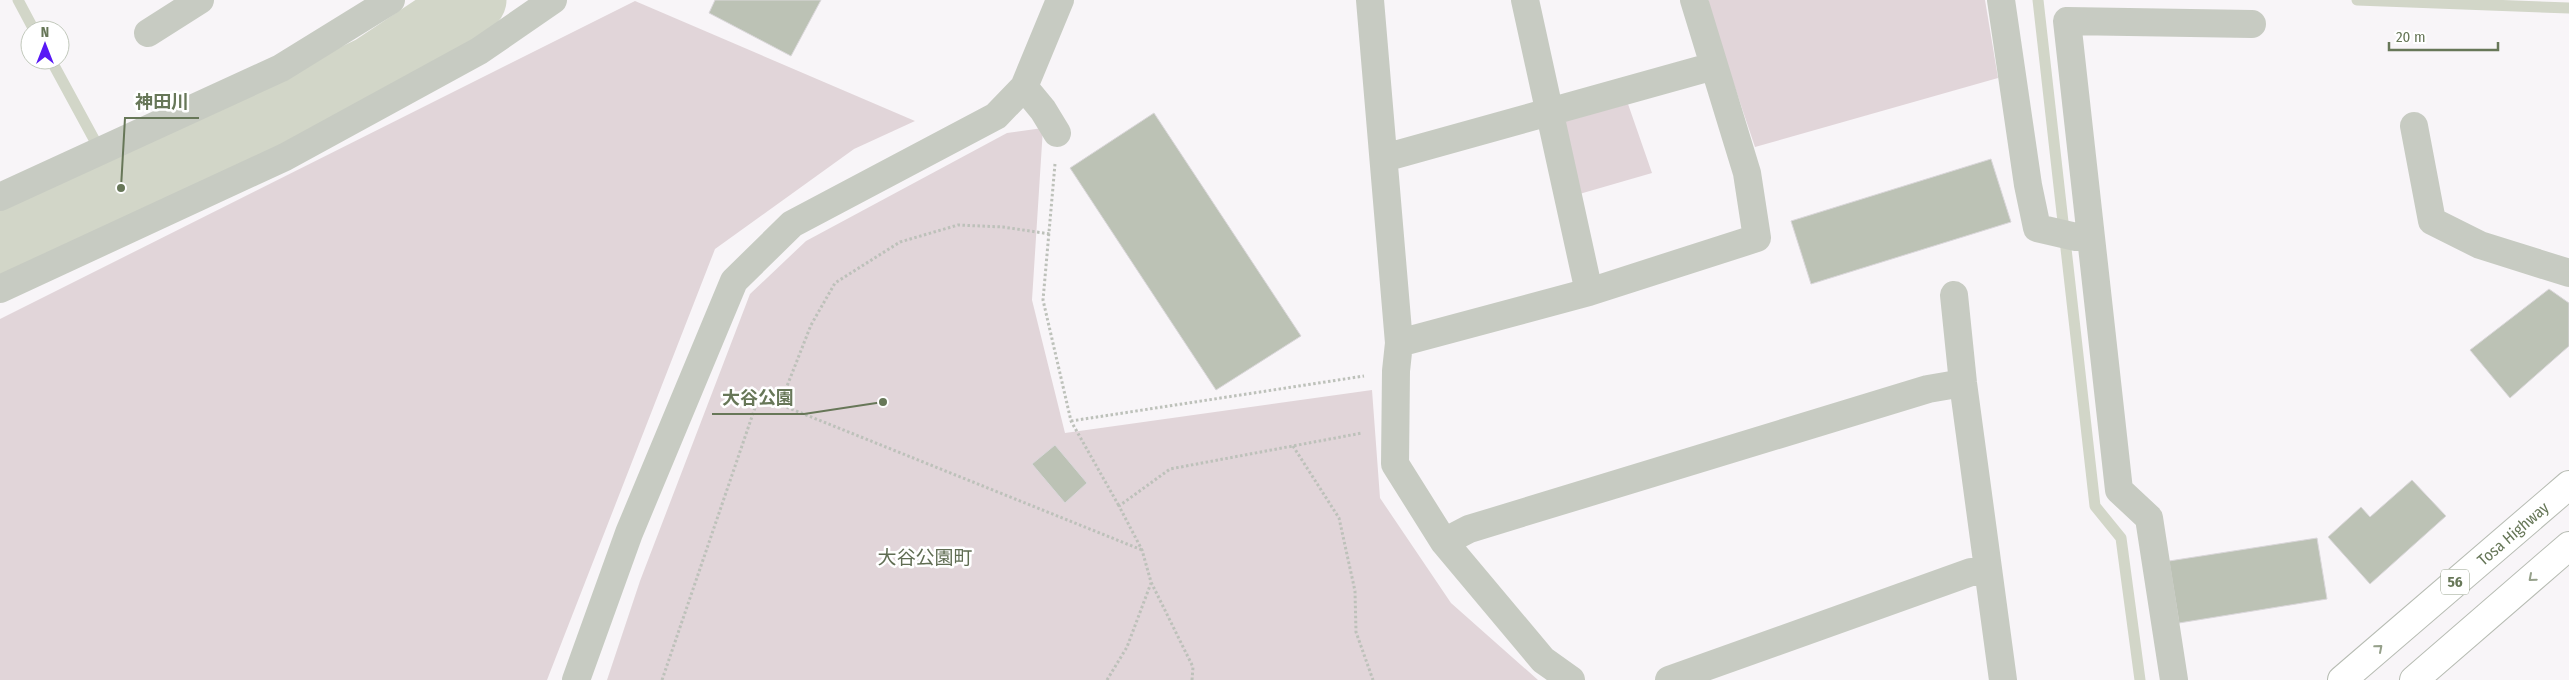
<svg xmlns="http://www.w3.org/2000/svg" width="2569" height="680" font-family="'Fira Sans Condensed','Noto Sans JP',sans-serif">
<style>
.green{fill:#e1d5d9}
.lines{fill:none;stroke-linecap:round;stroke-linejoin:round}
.stream{stroke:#d2d6c8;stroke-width:11}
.river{stroke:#d2d6c8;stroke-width:65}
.building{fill:#bcc2b5;stroke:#dad7da}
.trunk-casing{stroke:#b7bcb3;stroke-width:30}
.path{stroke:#bdc1ba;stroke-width:3;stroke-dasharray:2.5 2.5;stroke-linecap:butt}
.minor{stroke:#c7cbc2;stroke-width:28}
.trunk{stroke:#fff;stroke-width:28}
.oneway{stroke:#95a08a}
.labels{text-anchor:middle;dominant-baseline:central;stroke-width:5;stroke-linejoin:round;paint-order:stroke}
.shield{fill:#fff;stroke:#95a08a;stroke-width:1}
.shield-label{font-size:15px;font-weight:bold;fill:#677758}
.street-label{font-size:16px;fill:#677758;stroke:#fff}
.quarter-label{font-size:19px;fill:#606d53;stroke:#fff}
.leader{fill:none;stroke:#677758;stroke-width:2}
.callout-dot{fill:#677758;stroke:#fff;stroke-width:2}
.callout-label{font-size:18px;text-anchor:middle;font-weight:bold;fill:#677758;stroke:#fff;stroke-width:5;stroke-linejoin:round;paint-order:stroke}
</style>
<rect width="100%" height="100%" fill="#f8f5f8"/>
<!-- green -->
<path class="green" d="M1709,0H1985L1998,78L1755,147L1707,4Z
M635,1L915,121L854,149L715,249L547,680H0V319Z
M1628,104L1652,173L1576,195L1560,122Z
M1043,128L1032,300L1065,433L1372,390L1380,498L1451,603L1538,680H607L640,581L750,294L806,241L1007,133Z"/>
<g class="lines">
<!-- stream -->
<path class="stream" d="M18,0L34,30
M2038,0L2095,506L2121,538L2140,680
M2357,0L2569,8
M51,60L95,141
M109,167L121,188"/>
<!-- river -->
<path class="river" d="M0,246L372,68L474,0"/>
</g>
<!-- building -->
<path class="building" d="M715,0H821L791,56L709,13Z
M1154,113L1301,336L1216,390L1070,168Z
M1991,159L2011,222L1811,284L1791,221Z
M2549,289L2569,303V346L2510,398L2470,350Z
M1055,445L1087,483L1065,503L1032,464Z
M2412,480L2446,516L2370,584L2328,537L2361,507L2370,517Z
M2317,538L2327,599L2179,623L2169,561Z"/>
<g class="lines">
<!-- trunk casing -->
<g class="trunk-casing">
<g id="trunk">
<path id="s1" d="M2342,680L2569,485"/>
<path d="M2414,680L2569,546"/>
</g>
</g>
<!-- path -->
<path class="path" d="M1055,164L1043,300L1071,421L1119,506
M780,404L811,325L835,283L900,242L958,225L1003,227L1050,234
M1071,421L1364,376
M1293,446L1339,518L1355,591L1356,632L1373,680
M662,680L759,396L1142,550
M1107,680L1127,647L1151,583
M1192,680L1193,667L1151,582L1142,550L1119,506L1170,469L1362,433"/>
<!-- minor -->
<path class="minor" d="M1370,0L1399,343L1396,371L1395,464L1444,542L1543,660L1571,680
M1525,0L1589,292
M2001,0L2028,185L2037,228L2076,237H2090
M148,33L200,0
M1024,87L1043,110L1057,133
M2414,126L2432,221L2480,245L2569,273
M1384,158L1714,66
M0,197L281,68L391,0
M0,289L285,157L479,51L553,0
M1954,295L1963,383L2003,680
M1399,343L1589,292L1757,238L1747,173L1694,0
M1444,542L1469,529L1928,389L1963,383
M576,680L629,533L734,281L792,224L996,116L1024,87L1060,0
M1669,680L1971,572H1988
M2174,680L2149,518L2119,490L2067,21L2252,24"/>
<!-- trunk -->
<use href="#trunk" class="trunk"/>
</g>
<!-- one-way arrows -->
<defs><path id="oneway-chevron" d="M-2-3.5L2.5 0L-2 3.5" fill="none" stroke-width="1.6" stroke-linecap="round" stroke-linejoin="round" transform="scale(1.25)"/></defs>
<g class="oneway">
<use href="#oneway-chevron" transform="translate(2532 578) rotate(139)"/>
<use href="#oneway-chevron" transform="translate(2379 648) rotate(-41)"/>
</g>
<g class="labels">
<!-- shield labels -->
<rect class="shield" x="2441" y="569.5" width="28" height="25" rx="4"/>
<g class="shield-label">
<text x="2455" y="582">56</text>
</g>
<!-- street labels -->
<g class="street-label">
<text stroke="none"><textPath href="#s1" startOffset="225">Tosa Highway</textPath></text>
</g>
<!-- quarter labels -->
<g class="quarter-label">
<text x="925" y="557">大谷公園町</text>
</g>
</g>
<!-- callouts -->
<path class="leader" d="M121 188L125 118H199M883 402L804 414H712"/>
<g class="callout-dot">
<circle cx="121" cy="188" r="5"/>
<circle cx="883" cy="402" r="5"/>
</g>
<g class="callout-label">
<text x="162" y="108">神田川</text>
<text x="758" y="404">大谷公園</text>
</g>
<!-- north arrow -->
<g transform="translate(45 45)"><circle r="24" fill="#ffffff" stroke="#c2c9bc"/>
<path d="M0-4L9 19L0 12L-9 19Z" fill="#5818f5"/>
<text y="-8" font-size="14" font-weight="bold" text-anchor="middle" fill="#677758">N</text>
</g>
<!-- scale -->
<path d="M2389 42v8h109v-8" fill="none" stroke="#677758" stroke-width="2.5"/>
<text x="2396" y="42" font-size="15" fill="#677758" stroke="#ffffff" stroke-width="4" paint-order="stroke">20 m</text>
</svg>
